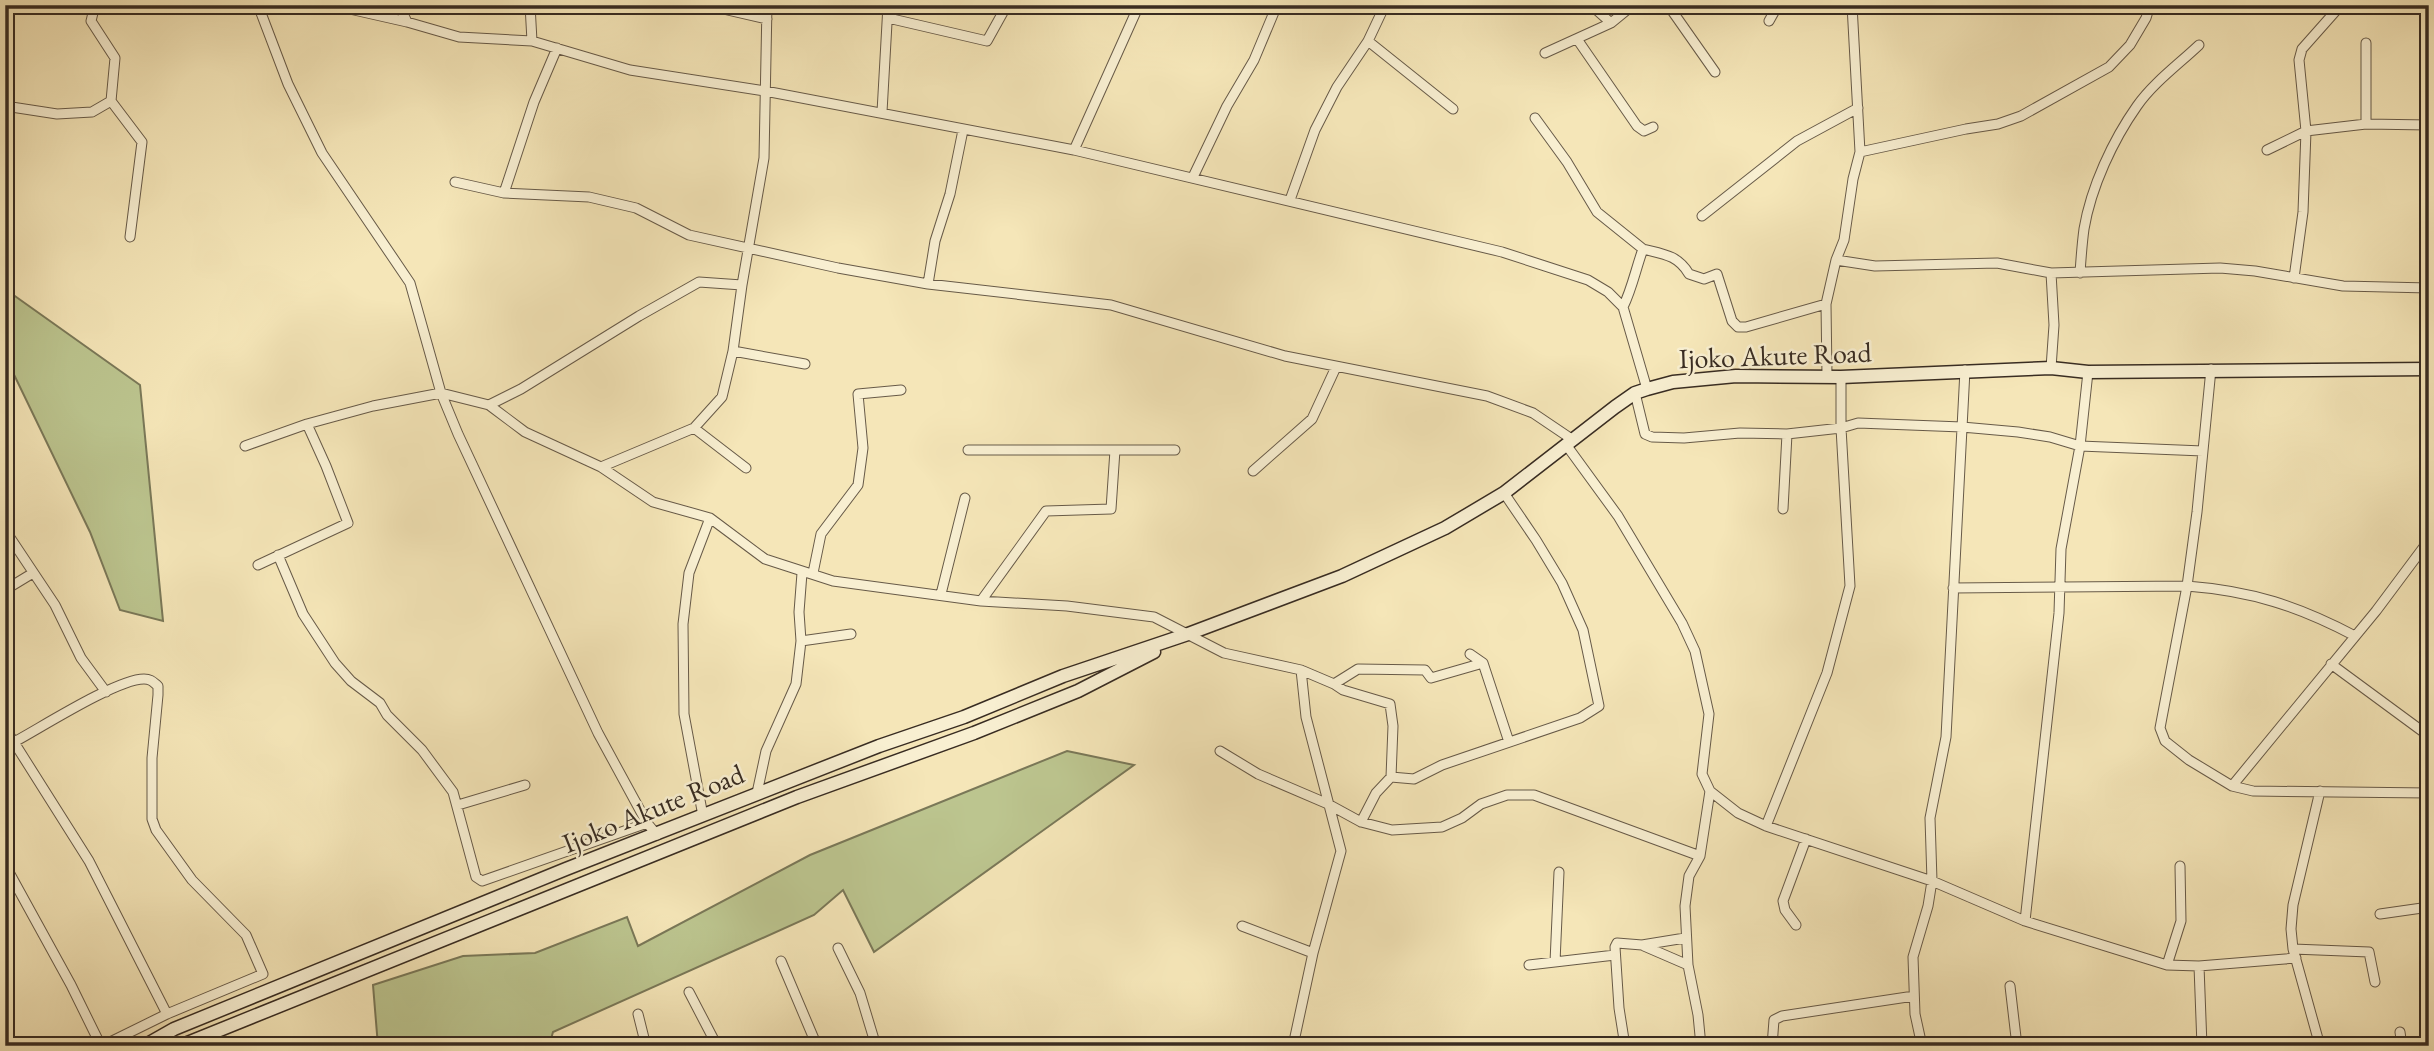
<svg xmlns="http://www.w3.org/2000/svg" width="2434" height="1051" font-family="'EB Garamond',serif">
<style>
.green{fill:#bcc58f;stroke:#7a7858;stroke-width:2}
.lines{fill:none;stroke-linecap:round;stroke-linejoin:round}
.minor-casing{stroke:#675a48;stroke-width:11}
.secondary-casing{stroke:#382c22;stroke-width:15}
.minor{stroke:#f8efd1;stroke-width:9}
.secondary{stroke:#f8efd1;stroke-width:12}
.labels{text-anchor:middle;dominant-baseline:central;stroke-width:5;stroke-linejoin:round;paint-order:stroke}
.street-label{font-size:28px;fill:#382c22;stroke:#f8efd1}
</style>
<rect width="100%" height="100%" fill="#f5e6b8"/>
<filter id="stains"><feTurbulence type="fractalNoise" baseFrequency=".00286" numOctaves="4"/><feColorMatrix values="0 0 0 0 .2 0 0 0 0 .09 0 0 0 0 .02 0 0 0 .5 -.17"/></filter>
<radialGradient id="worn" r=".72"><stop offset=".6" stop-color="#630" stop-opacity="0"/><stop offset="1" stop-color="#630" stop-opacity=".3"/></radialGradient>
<!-- green -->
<path class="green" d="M5,289L140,385L163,621L120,610L90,532L5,356Z
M1067,751L1134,765L874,952L843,890L814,915L553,1032L549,1046H378L373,985L463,956L535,953L627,917L638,946L810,855Z"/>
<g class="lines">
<!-- minor casing -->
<g class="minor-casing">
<path id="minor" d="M95,5L91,21L115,58L111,101L142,142L130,237
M258,5L288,84L322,153L410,283L441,393L458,434L598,733L647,823L657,835
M332,5L407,22L459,37L532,41L630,70L765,91L1074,150L1502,252L1588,280L1608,292L1623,307L1647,389
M399,5L407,22
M530,5L532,41
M706,5L767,19
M1591,5L1611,23
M1668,5L1715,72
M888,18L987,41L1007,5
M1769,21L1778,5
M1577,39L1637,126L1644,131L1653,127
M1368,41L1453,109
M1545,53L1611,23L1633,5
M5,106L57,114L92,112L111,101
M882,112L888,5
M1535,118L1567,162L1597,212L1643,249C1636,268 1632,289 1623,307
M2366,124V43
M1074,150L1139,5
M2267,150L2306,131L2366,124L2429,125
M1860,152L1966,129L1998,124L2021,116L2109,67L2130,45L2146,18L2150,5
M1193,177L1227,106L1254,60L1277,5
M455,182L504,193L589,197L636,208L689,235L838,268L928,284L1111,305L1285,356L1487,396L1533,413L1573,440
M504,193L534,102L557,48
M1290,200L1315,130L1337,87L1368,41L1385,5
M1702,216L1797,141L1858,108
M1643,249C1663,254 1678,255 1689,274L1704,279L1717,274L1732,321L1738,327H1746L1826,304
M1836,260L1875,266L1997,263L2051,273L2220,268L2255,271L2343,286L2429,288
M2080,273C2081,258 2082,244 2084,229C2091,187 2113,140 2137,106C2153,83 2179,64 2199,45
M2294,278L2303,212L2306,131L2299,60L2302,49L2341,5
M928,284L935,241L950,194L963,130
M733,351L805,364
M2051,368L2054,325L2051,273
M2211,369L2197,512L2187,586L2160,728L2165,741L2189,760L2232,786L2253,791L2429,793
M1827,376L1826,304L1836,260L1844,240L1853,179L1860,152L1852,5
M1635,393L1645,434L1652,437L1684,438L1740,433L1787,434L1841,428L1858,423L1962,427L2018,432L2050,437L2080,446L2203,451
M489,405L525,432L601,467L653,502L710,518L765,559L833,581L981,601L1067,606L1154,617L1224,653L1301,670L1306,717L1341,851L1313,953L1293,1046
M694,428L746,468
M245,446L307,424L373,406L441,393L489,405L521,389L639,316L699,282L742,285
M1567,446L1618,516L1682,623L1695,651L1709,714L1702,774L1710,791L1738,813L1766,826L1932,881L2025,921L2167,965L2199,966L2296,958
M968,450H1175
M601,467L694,428L722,397L733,351L742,285L764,158L767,5
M1253,471L1312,419L1336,367
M1783,509L1787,434
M5,530L55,605L81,658L106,692
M278,555L303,614L335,663L351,681L380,703L387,715L422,750L453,792L476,877L482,881L647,823
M258,565L348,523L326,466L307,424
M813,573L821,534L858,485L863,448L858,394L901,390
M1953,588L2187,586C2252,591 2298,606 2355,636
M5,590L33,573
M941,594L965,498
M981,601L1046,511L1111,509L1115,450
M801,641L851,634
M1470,654L1483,663L1509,742
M2331,664L2422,731
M1301,670L1334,684L1343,690L1390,704L1393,726L1391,777L1376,793L1361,822
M1334,684L1358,669L1425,670L1431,678L1483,663
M5,728L89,861L167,1014
M16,741C42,727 117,679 144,679C151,679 153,682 158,686V695L152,758V819L156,830L192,880L246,935L263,974L167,1014L102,1046
M1220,751L1258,774L1328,804L1361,822L1392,830L1442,827L1462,818L1481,804L1507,795H1534L1700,856
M1391,777L1414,779L1442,765L1580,718L1599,706L1583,630L1562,583L1536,540L1504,493
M2232,786L2376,611L2429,540
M757,793L766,751L796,684L801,641L799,612L802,573
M458,805L525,785
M703,816L684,714L683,624L689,573L710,518
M1766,826L1827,673L1850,586L1841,428V377
M5,865L71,985L101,1046
M2380,914L2429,907
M2025,921L2059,613L2061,549L2080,446L2088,372
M1796,925L1785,910L1783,901L1806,839
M1242,926L1313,953
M1644,946L1688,965
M838,948L860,993L876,1046
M2293,949L2369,952L2375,982
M781,961L817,1046
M1555,962L1559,872
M1529,965L1615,955
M2167,965L2181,921L2180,866
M2199,966L2202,1046
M2010,986L2017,1046
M689,992L714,1040L700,1046
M638,1014L646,1046
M2400,1032L2402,1046
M1625,1046L1619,1008L1615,947L1617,943L1642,945L1685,938
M1701,1046L1698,1015L1688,965L1685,906L1689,876L1700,856L1710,791
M1772,1046L1774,1020L1782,1016L1914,996
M1922,1046L1915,1014L1913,957L1928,906L1932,881L1930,818L1946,737L1965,370
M2320,1046L2293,949L2291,929L2293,905L2320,791"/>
</g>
<!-- secondary casing -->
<g class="secondary-casing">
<path id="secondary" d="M144,1046L174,1029L566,869L879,746L964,717L1063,676L1188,634L1342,576L1445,528L1504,493L1615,407L1635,393L1647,389L1673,382L1736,376L1841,377L2051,368L2088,372L2429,369
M180,1046L797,797L974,733L1078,691L1154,652"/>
</g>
<!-- minor -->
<use href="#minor" class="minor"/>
<!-- secondary -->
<use href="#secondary" class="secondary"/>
</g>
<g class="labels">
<!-- street labels -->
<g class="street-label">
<text transform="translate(1775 355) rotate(-2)">Ijoko Akute Road</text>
<text transform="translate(653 808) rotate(-22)">Ijoko Akute Road</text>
</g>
</g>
<!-- margin -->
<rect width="2434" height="1051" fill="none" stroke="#f5e6b8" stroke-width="28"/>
<rect x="7" y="7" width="2420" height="1037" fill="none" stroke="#382c22" stroke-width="3.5"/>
<rect x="14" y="14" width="2406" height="1023" fill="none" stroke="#382c22" stroke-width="2"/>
<rect width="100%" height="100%" filter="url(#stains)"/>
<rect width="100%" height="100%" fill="url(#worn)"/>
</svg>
